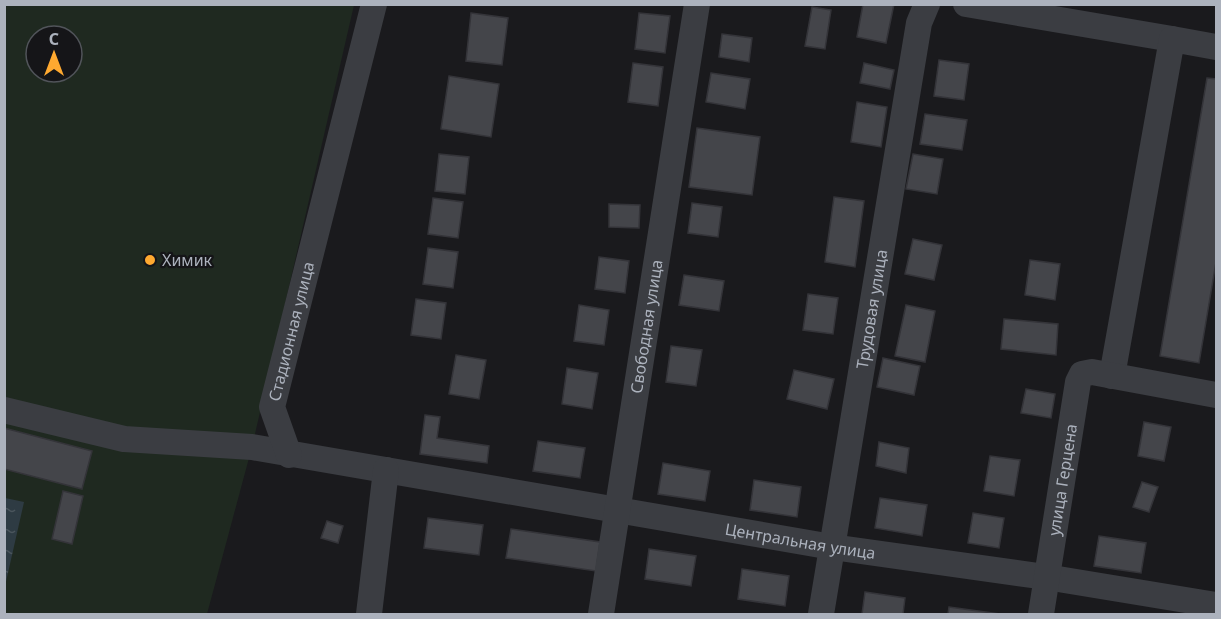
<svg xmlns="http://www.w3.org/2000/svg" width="1221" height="619" font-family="'Noto Sans',sans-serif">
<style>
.green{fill:#1f2920;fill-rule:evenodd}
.water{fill:url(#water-ripples)}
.building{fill:#44454a;stroke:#343439;stroke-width:1.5}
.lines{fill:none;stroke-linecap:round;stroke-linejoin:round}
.minor{stroke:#3b3d42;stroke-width:26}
.poi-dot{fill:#ffa930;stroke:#151518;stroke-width:2}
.labels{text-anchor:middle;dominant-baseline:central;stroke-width:4.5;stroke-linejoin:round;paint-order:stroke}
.poi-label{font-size:16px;fill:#acb2bd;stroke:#151518;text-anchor:start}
.street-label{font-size:16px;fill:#acb2bd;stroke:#151518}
</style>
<defs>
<pattern id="water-ripples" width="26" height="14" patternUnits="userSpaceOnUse" patternTransform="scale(1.5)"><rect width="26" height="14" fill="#2e3b43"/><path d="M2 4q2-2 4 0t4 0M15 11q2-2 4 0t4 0" fill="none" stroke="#4a555c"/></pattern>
</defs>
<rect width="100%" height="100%" fill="#1a1a1d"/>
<!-- green -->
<path class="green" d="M4,5H354L252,447L207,614H5ZM36,36H72V72H36Z"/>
<!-- water -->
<path class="water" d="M5,498L24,502L5,586L4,498Z"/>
<!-- building -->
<path class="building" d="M863,4H894L886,43L857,37Z
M812,7L831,10L825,49L805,46Z
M471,13L508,18L502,65L466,61Z
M639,13L670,16L665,53L635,49Z
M722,34L752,38L749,62L719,57Z
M939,60L969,64L964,100L934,96Z
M633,63L663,67L658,106L628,102Z
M864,63L894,70L890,89L860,83Z
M711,73L750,79L745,109L706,102Z
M449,76L499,84L491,137L441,129Z
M1207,78L1216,79V262L1199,363L1160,356Z
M857,102L887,107L881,147L851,142Z
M925,114L967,120L962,150L920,144Z
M697,128L760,137L752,195L689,187Z
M439,154L469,157L465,194L435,191Z
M913,154L943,159L937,194L906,189Z
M834,197L864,201L855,267L825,262Z
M433,198L463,202L458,238L428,234Z
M692,203L722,207L718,237L688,233Z
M609,204L640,205L639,228L609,227Z
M913,239L942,245L934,280L905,274Z
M428,248L458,252L453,288L423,284Z
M599,257L629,261L625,293L595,289Z
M1030,260L1060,264L1055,300L1025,295Z
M684,275L724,281L719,311L679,305Z
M808,294L838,298L833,334L803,330Z
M416,299L446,303L441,339L411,335Z
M579,305L609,310L604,345L574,341Z
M906,305L935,311L925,362L895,356Z
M1004,319L1058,324L1056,355L1001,349Z
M671,346L702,350L696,386L666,382Z
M456,355L486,360L479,399L449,394Z
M883,358L920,366L914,395L877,387Z
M567,368L598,373L592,409L562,404Z
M794,370L834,379L827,409L787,399Z
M1026,389L1055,394L1051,418L1021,413Z
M425,415L440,417L437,438L489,446L487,463L420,454Z
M1144,422L1171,427L1164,461L1138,456Z
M4,428L92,451L82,489L4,469Z
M538,441L585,448L580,478L533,471Z
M879,442L909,448L906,473L876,466Z
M990,456L1020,460L1014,496L984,491Z
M663,463L710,471L705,501L658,494Z
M754,480L801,487L797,517L750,510Z
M1142,482L1158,487L1149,512L1133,507Z
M63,491L83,496L72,544L52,539Z
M880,498L927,505L922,536L875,528Z
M973,513L1004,518L999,548L968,543Z
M428,518L483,525L479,555L424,548Z
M327,521L343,526L338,543L321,538Z
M511,529L600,542L596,571L506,558Z
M1099,536L1146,543L1141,573L1094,566Z
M649,549L696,556L691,586L645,579Z
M742,569L789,576L785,606L738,599Z
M865,592L905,598L903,614H862Z
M949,607L1000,614H948Z"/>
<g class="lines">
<!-- minor -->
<g class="minor">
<path d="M966,4L1172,39"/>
<path d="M1112,376L1172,39L1216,47"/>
<path id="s1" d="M4,410L124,439L252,447L832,547L1046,577L1216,605"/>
<path id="s2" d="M289,455L272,407L374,4"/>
<path d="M369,614L386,470"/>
<path id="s3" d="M601,614L697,4"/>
<path id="s4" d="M821,614L919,23L927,4"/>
<path id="s5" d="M1041,614L1078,382L1082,374L1092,372L1216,395"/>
</g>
</g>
<!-- markers -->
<circle class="poi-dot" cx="150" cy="260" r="6"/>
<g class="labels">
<!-- poi labels -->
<g class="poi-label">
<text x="162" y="260">Химик</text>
</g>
<!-- street labels -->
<g class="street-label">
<text stroke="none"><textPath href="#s4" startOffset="309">Трудовая улица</textPath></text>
<text stroke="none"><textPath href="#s3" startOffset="291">Свободная улица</textPath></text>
<text stroke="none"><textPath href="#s2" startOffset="129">Стадионная улица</textPath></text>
<text stroke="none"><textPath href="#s5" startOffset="136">улица Герцена</textPath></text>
<text stroke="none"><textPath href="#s1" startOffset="808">Центральная улица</textPath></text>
</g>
</g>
<!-- border -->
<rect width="1221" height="619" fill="none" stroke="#acb2bd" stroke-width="12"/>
<!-- north arrow -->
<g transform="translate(54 54)"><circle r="28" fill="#151518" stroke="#51545a" stroke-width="1.5"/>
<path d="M0-4.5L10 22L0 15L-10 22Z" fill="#ffa930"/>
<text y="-9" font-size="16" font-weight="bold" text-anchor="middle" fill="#acb2bd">С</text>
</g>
</svg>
